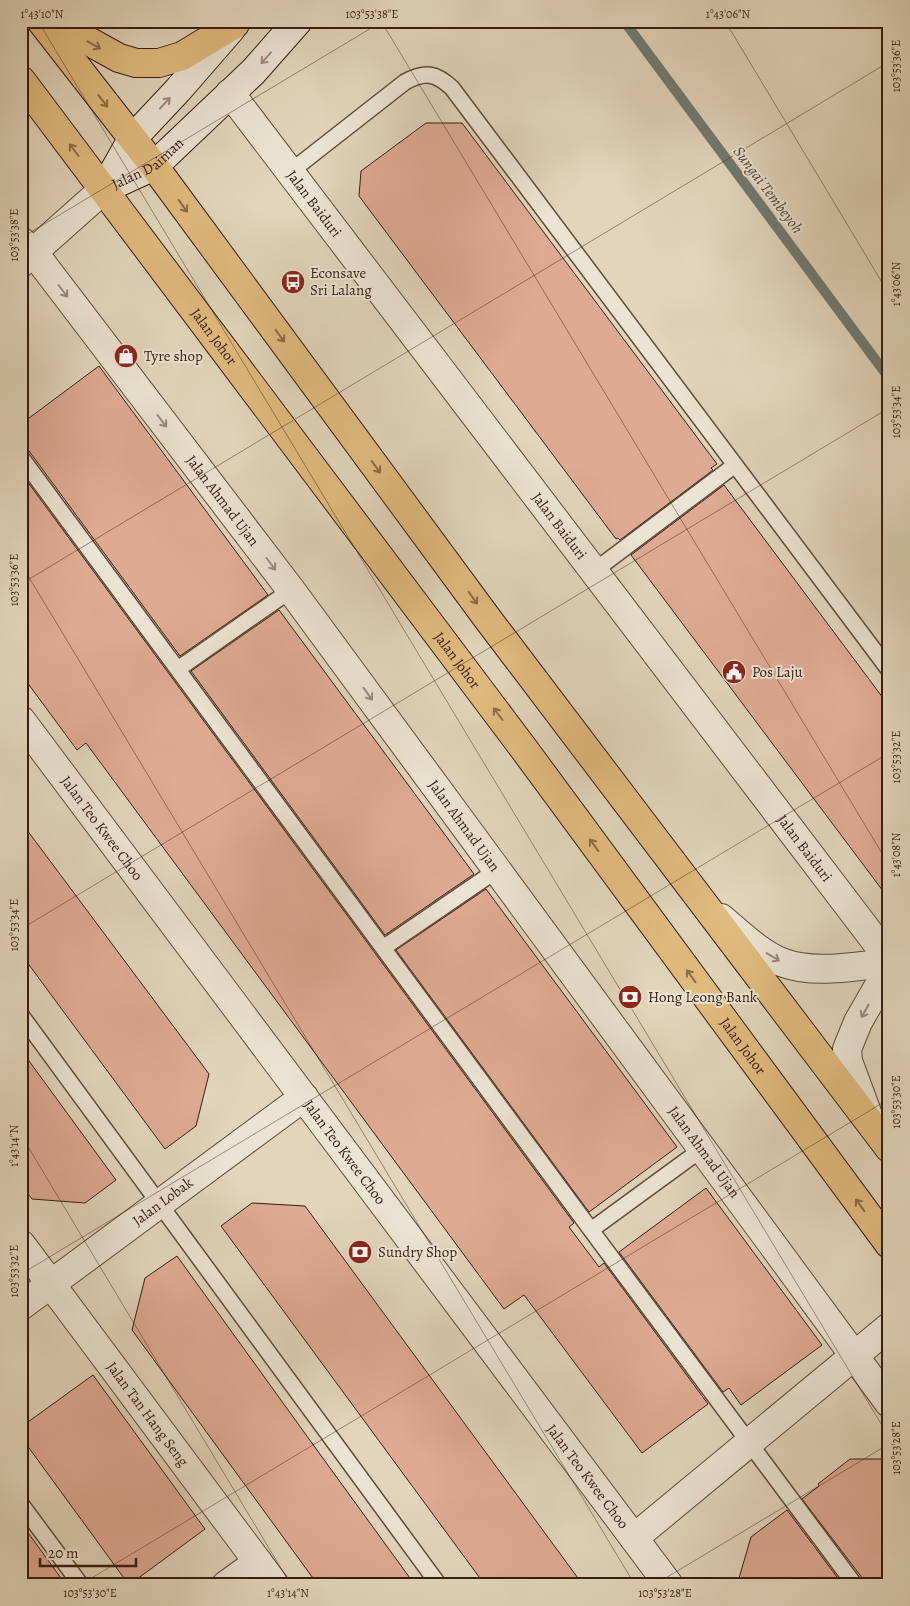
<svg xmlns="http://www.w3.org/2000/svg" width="910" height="1606" font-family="Alegreya,serif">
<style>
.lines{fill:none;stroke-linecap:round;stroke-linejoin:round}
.stream{stroke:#707a72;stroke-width:10}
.building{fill:#dfaa94;stroke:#381c0e}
.lane-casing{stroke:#624a3a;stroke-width:18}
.street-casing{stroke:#624a3a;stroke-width:30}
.secondary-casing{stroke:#381c0e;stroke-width:30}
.highway-casing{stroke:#381c0e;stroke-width:30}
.lane{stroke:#ece4d3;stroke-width:15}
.street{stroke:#ece4d3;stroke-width:28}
.secondary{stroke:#ece4d3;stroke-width:28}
.highway{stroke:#e1ba7e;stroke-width:28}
.oneway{stroke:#8c6b46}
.oneway2{stroke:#9b8a7a}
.ticks{fill:none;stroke:#381c0e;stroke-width:1;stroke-opacity:0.45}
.labels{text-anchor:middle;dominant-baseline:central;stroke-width:4;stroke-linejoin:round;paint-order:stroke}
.street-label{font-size:15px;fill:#381c0e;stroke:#ece4d3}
.poi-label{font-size:15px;fill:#381c0e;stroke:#ece4d3;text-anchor:start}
.water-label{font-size:16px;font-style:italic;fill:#544b40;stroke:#ece4d3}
.neatline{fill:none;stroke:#381c0e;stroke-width:2}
.ticks-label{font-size:12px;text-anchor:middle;fill:#381c0e}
</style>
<rect width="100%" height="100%" fill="#e2d5bc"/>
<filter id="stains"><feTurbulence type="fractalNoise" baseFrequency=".004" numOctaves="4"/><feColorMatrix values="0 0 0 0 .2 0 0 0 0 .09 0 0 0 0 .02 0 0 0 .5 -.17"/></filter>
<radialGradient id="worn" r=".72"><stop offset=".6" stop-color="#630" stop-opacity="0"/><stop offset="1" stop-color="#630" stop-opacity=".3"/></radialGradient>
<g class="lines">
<!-- stream -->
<path class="stream" d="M624,21L889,378"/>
</g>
<!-- building -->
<path class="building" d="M426,123H462L717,464L711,468L713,470L620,540L618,538L616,539L359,196L361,171Z
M99,366L268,595L180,656L29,451L21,448V424Z
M21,473L574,1223L569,1227L599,1267L604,1263L708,1404L642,1453L524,1295L504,1309L86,743L77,750L21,674Z
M724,485L889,706V899L631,555Z
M279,610L474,874L385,935L191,671Z
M21,822L209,1074L196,1126L165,1149L21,954Z
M486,889L677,1147L589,1212L396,950Z
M21,1050L116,1180L85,1203L32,1199L21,1185Z
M706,1188L822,1345L741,1405L729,1388L723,1392L619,1252Z
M252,1203L305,1206L583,1585H485L221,1226Z
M177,1256L322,1457L415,1585H318L132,1330L145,1278Z
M93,1375L205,1529L129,1585L21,1437V1427Z
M850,1459H889V1577L879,1585H864L863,1579L802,1499L819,1486L818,1484Z
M787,1510L843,1585H737L751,1537Z
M21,1523L66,1585H21Z"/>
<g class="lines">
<!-- lane casing -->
<g class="lane-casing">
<path id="lane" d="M290,172L405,82C425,71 436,73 452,88L889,670
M21,457L591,1230L855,1585
M594,571L735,465
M178,669L291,590
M383,948L497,870
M21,1015L439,1585
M591,1230L702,1149
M21,1504L81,1585"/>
</g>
<!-- street casing -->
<g class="street-casing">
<g id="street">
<path id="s1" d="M230,93L889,959"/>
<path id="s2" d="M21,241L34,253L291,590L889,1403"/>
<path d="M21,263L104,189"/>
<path id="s3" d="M21,720L669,1585"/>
<path d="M721,918C739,933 759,953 781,962C814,975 854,966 889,963"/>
<path d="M868,1115L848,1061L847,1049L858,1022L889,968"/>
<path id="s4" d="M21,1244L275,1585"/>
<path id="s5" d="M21,1306L304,1097"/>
<path d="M634,1538L889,1327"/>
<path d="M226,1585L258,1562"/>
</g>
</g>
<!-- secondary casing -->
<g class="secondary-casing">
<g id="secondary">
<path id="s6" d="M104,189L154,166L253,72L298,21"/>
<path d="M104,189L132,139L178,90L231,29"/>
</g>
</g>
<!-- highway casing -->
<g class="highway-casing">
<g id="highway">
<path d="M41,21L154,166L487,618L889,1148"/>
<path d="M52,21L119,58L136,63H159L182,56L235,24"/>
<path id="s7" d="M21,80L524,749L889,1244"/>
</g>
</g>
<!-- lane -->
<use href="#lane" class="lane"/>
<!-- street -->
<use href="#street" class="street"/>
<!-- secondary -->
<use href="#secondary" class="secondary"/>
<!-- highway -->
<use href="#highway" class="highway"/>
</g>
<!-- one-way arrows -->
<defs><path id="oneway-shaft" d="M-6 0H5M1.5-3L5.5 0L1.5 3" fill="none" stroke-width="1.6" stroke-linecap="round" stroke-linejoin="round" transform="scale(1.25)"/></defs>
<g class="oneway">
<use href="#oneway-shaft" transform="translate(94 45) rotate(29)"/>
<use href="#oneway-shaft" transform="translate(103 101) rotate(52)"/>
<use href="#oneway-shaft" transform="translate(74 150) rotate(-127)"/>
<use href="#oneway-shaft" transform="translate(183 206) rotate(54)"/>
<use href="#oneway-shaft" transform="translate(280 336) rotate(54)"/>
<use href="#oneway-shaft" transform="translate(376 467) rotate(54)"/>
<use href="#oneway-shaft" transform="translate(473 598) rotate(54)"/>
<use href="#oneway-shaft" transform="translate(498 714) rotate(-127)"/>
<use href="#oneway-shaft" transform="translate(594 845) rotate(-126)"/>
<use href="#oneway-shaft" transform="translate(691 976) rotate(-126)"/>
<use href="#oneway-shaft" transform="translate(860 1205) rotate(-126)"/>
</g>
<g class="oneway2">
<use href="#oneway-shaft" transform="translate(266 58) rotate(132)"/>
<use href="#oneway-shaft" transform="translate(165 103) rotate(-47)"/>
<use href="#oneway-shaft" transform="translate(63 291) rotate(53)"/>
<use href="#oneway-shaft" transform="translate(162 421) rotate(53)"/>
<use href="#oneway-shaft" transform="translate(271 564) rotate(53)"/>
<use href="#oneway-shaft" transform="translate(368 694) rotate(54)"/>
<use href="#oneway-shaft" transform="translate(773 957) rotate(31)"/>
<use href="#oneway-shaft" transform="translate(865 1011) rotate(120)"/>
</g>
<!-- ticks -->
<path class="ticks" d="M38,21L889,1437M381,21L889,865M725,21L889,294M21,238L383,21M21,564L635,1585M21,584L889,62M21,929L889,408M21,1135L291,1585M21,1274L889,753M80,1585L889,1099M654,1585L889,1444"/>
<!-- icons -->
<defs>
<g id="bus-disc" transform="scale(1.25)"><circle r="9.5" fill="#8f2418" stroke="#ece4d3"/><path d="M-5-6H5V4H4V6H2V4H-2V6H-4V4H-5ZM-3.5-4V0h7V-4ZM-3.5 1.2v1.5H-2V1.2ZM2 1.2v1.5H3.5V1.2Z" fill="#fff"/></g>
<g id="shop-disc" transform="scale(1.25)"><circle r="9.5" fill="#8f2418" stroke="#ece4d3"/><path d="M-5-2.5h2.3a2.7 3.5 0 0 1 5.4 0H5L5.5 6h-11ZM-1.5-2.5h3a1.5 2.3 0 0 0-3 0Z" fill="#fff"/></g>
<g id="civic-disc" transform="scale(1.25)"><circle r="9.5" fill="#8f2418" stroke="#ece4d3"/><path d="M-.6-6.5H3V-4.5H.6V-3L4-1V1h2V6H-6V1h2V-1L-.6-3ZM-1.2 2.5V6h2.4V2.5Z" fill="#fff"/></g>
<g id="bank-disc" transform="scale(1.25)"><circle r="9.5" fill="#8f2418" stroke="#ece4d3"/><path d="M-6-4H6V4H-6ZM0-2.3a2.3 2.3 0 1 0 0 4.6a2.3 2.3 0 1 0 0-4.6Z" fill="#fff"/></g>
</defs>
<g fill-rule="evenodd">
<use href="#bus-disc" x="293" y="282"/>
<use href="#shop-disc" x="126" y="356"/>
<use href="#civic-disc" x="734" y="672"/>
<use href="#bank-disc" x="630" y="997"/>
<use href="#bank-disc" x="360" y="1252"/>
</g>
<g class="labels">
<!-- street labels -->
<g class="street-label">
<text stroke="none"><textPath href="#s6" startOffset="51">Jalan Daiman</textPath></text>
<text stroke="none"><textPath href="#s1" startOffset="139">Jalan Baiduri</textPath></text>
<text stroke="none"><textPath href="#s7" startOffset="321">Jalan Johor</textPath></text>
<text stroke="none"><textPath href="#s2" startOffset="329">Jalan Ahmad Ujan</textPath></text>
<text stroke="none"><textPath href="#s1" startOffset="544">Jalan Baiduri</textPath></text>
<text stroke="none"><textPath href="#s7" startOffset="726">Jalan Johor</textPath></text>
<text stroke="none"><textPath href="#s2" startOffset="734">Jalan Ahmad Ujan</textPath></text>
<text stroke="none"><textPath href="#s3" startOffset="135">Jalan Teo Kwee Choo</textPath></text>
<text stroke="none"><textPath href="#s1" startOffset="949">Jalan Baiduri</textPath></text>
<text stroke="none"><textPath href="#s7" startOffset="1206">Jalan Johor</textPath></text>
<text stroke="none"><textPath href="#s3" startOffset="540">Jalan Teo Kwee Choo</textPath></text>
<text stroke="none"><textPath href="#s2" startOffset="1139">Jalan Ahmad Ujan</textPath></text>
<text stroke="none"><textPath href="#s5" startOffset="176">Jalan Lobak</textPath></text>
<text stroke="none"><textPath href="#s4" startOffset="212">Jalan Tan Hang Seng</textPath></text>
<text stroke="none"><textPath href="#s3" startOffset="945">Jalan Teo Kwee Choo</textPath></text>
</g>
<!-- poi labels -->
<g class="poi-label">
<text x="310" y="273">Econsave<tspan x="310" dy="17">Sri Lalang</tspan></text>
<text x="144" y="356">Tyre shop</text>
<text x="752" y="672">Pos Laju</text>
<text x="648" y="997">Hong Leong Bank</text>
<text x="378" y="1252">Sundry Shop</text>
</g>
<!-- water labels -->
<g class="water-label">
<text transform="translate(768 190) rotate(53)">Sungai Tembeyoh</text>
</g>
</g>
<!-- margin -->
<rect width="910" height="1606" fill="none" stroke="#e2d5bc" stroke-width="55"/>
<!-- scale -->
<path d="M40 1558v8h96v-8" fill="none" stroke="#381c0e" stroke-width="2.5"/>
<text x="48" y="1558" font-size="15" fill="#381c0e" stroke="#ece4d3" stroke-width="4" paint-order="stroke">20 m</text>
<rect x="28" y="28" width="854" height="1550" class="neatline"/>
<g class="ticks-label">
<text x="42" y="18">1°43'10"N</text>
<text x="372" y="18">103°53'38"E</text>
<text x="728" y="18">1°43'06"N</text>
<text transform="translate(896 66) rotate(-90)" y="4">103°53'36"E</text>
<text transform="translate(14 235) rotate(-90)" y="4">103°53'38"E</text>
<text transform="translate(896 284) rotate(-90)" y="4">1°43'06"N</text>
<text transform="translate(896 412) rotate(-90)" y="4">103°53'34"E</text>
<text transform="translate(14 580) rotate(-90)" y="4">103°53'36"E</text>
<text transform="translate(896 757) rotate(-90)" y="4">103°53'32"E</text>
<text transform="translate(896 855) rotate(-90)" y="4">1°43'08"N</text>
<text transform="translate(14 925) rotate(-90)" y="4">103°53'34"E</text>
<text transform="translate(896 1102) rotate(-90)" y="4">103°53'30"E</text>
<text transform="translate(14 1146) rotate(-90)" y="4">1°43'14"N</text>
<text transform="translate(14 1271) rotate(-90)" y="4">103°53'32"E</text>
<text transform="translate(896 1448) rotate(-90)" y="4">103°53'28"E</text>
<text x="90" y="1597">103°53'30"E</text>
<text x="288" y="1597">1°43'14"N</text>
<text x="665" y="1597">103°53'28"E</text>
</g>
<rect width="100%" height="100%" filter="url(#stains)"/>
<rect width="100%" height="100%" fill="url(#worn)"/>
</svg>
